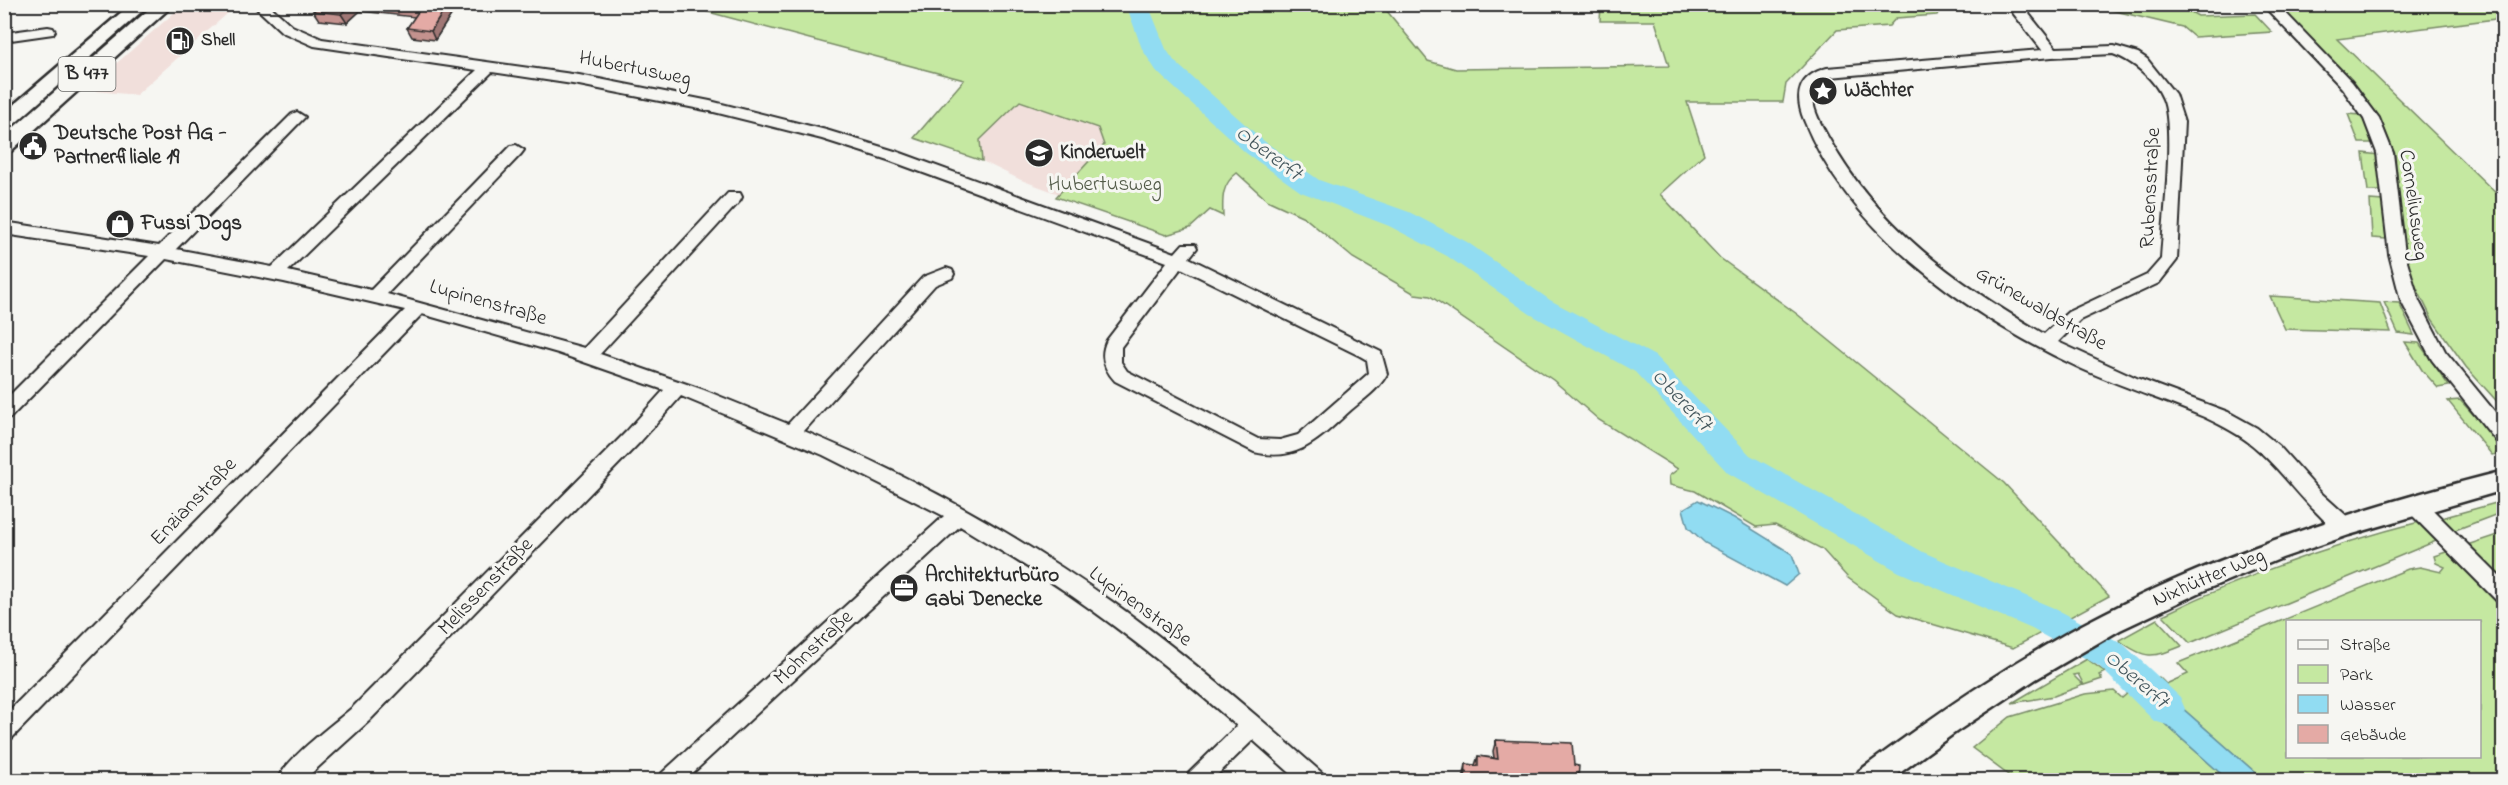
<svg xmlns="http://www.w3.org/2000/svg" width="2508" height="785" font-family="'Indie Flower',sans-serif">
<style>
.built{fill:#f1dfdb}
.green{fill:#c5e8a1;stroke:#788a66;stroke-width:1.5;fill-rule:evenodd}
.water{fill:#91dcf2;stroke:#6895a2;stroke-width:1.5}
.lines{fill:none;stroke-linecap:round;stroke-linejoin:round}
.river{fill:#91dcf2;fill-rule:evenodd}
.minor-casing{stroke:#2b2b2b;stroke-width:4}
.major-casing{stroke:#2b2b2b;stroke-width:5}
.minor{fill:#f6f6f2;fill-rule:evenodd}
.major{fill:#f6f6f2;fill-rule:evenodd}
.wall{fill:#c4928e;stroke:#2b2b2b;stroke-width:1.5}
.shaded-wall{fill:#a07774;stroke:#2b2b2b;stroke-width:1.5}
.building{fill:#e4aaa5;stroke:#2b2b2b;stroke-width:1.5}
.labels{text-anchor:middle;dominant-baseline:central;stroke-width:6;stroke-linejoin:round;paint-order:stroke}
.far-poi-label{font-size:18px;font-weight:bold;fill:#2b2b2b;stroke:#f6f6f2;text-anchor:start}
.shield{fill:#f6f6f2;stroke:#686867;stroke-width:1.5}
.shield-label{font-size:20px;font-weight:bold;fill:#2b2b2b}
.street-label{font-size:21px;fill:#2b2b2b;stroke:#f6f6f2}
.poi-label{font-size:21px;font-weight:bold;fill:#2b2b2b;stroke:#f6f6f2;text-anchor:start}
.park-label{font-size:21px;fill:#525a48;stroke:#f6f6f2}
.water-label{font-size:22px;font-style:italic;fill:#44575d;stroke:#f6f6f2}
</style>
<rect width="100%" height="100%" fill="#f6f6f2"/>
<filter id="ink" filterUnits="userSpaceOnUse"><feTurbulence type="fractalNoise" baseFrequency=".0167" numOctaves="2"/><feDisplacementMap in="SourceGraphic" scale="12" xChannelSelector="R" yChannelSelector="G"/><feConvolveMatrix kernelMatrix="1 2 1 2 8 2 1 2 1" color-interpolation-filters="sRGB"/></filter>
<g filter="url(#ink)">
<!-- built -->
<path class="built" d="M183,5H237L136,95L86,90Z
M1020,100L1099,128L1104,145L1059,194L1021,180L982,161L980,141Z"/>
<!-- green -->
<path class="green" d="M682,5H1382L1428,61L1456,69L1669,66L1655,21H1600L1601,5H2003L2005,6L1939,11L1937,15L1896,18L1889,26L1837,30L1786,84L1783,102H1687L1704,154L1660,194L1720,258L1797,314L2004,483L2109,596L2013,648L1898,614L1848,578L1822,549L1775,525L1756,527L1695,491L1670,485L1669,476L1678,469L1599,420L1553,380L1430,296L1415,294L1353,258L1304,217L1267,200L1237,173C1222,184 1222,198 1223,216L1210,210L1190,228L1166,235L1056,197L1104,145L1098,128L1020,101L980,140L982,161L914,138L964,80Z
M2090,5H2178L2198,16L2255,14L2272,32L2194,37L2182,27Z
M2277,5H2503V18L2337,39L2503,200V408L2466,367L2432,319L2406,266L2395,154L2381,121L2361,92Z
M2348,114L2362,115L2375,143H2359Z
M2363,153L2379,155L2384,191H2368Z
M2370,200L2383,201L2386,239L2372,238Z
M2270,296L2380,303L2391,332L2285,329Z
M2384,302L2399,303L2414,335L2398,333Z
M2405,342L2419,343L2449,386L2438,388L2422,370Z
M2460,400L2490,433L2502,453L2492,455L2448,401Z
M2503,501V512L2450,532L2438,519Z
M2423,521L2441,539L2190,643L2163,615C2247,574 2333,544 2423,521Z
M2503,533V780H2264L2149,679L2159,677L2166,684L2188,674L2178,663L2408,569L2420,567L2441,572L2445,567L2436,563L2434,556ZM2288,622H2480V756H2288Z
M2157,619L2182,646C2153,658 2145,660 2119,640Z
M2087,659L2105,672L2099,675L2102,679L2084,685L2078,674L2073,675L2083,685L2054,696L2012,703Z
M2114,691L2122,698L2129,692L2228,780H2015L1972,748L2010,717L2085,694Z"/>
<!-- water -->
<path class="water" d="M1698,500L1734,518L1792,554L1799,574L1785,586L1705,543L1688,527L1683,509Z
M2143,678L2149,679L2264,780H2228L2129,692V685Z"/>
<g class="lines">
<!-- river -->
<path class="river" d="M1124,4H1148L1166,49L1175,62L1264,141L1319,180L1409,212L1467,242L1550,300L1655,356L1750,455L1923,552L2056,609L2123,644L2180,697L2185,709L2180,721L2167,725L2154,721L2099,666L2032,629L1899,572L1728,473L1635,372L1530,314L1447,256L1389,226L1301,192L1246,153L1157,72L1142,49L1128,10Z"/>
<!-- minor casing -->
<g class="minor-casing">
<path id="minor" d="M252,4H268L292,26L322,39L579,75L710,101L826,130L898,152L1175,253L1183,244H1195L1197,248L1189,258L1381,352L1387,374C1379,389 1364,399 1351,410C1320,438 1299,463 1254,452L1115,381C1104,369 1099,356 1107,340L1167,262L888,160L822,139L710,111L579,85L492,72L288,271L371,290L511,146L516,145L524,150L521,154L387,294L584,348L728,193H740L742,197L740,201L600,354L704,390L788,424L923,277L946,268L952,270L954,274L952,278L935,285L804,431C912,476 1018,535 1114,603C1187,655 1255,714 1322,773L1325,780H1298L1253,740L1212,780H1186L1189,773L1237,726C1184,680 1130,636 1072,596C1036,571 997,549 960,526L685,780H659L662,773L944,516L823,455L681,396L641,441L369,721L304,780H278C285,759 335,723 353,707L627,431L664,390L558,353L422,314L12,738L4,741V716L405,310L284,282L166,259L10,418L4,420V401L149,256L4,234V222L159,246L292,114L297,112L305,117L302,120L176,249L272,267L477,70L314,46L282,32ZM1181,268L1360,356L1367,360L1369,373L1298,435L1280,440L1258,439L1127,371L1121,362V347Z
M2006,4H2021L2056,48L2114,46L2138,53L2147,59L2175,94L2184,122L2177,260L2159,283L2080,320L2058,342L2139,379L2228,412L2257,428L2279,446L2320,492L2350,519L2353,525L2350,531C2345,532 2342,534 2337,531C2331,528 2325,521 2320,516C2298,495 2281,470 2258,450C2243,436 2223,426 2204,417C2164,400 2122,387 2082,369C1974,319 1850,235 1804,120C1794,95 1798,76 1827,68L2042,50ZM2113,54C2133,61 2155,79 2163,99C2175,127 2163,224 2161,259L2147,275L2068,312L2044,334C1957,284 1877,226 1828,137C1820,122 1807,102 1816,86L1830,77L2052,57Z
M2262,4H2277L2352,82L2379,118L2393,153L2405,254L2419,301L2445,351L2504,423V444L2497,442L2432,360L2401,301L2389,254L2377,153L2364,119L2342,88Z
M48,27L53,28L55,31L53,34L4,41V33Z
M2415,497L2422,499L2504,581V603L2497,601L2408,511L2405,505L2408,499Z"/>
</g>
<!-- major casing -->
<g class="major-casing">
<path id="major" d="M131,4H150L11,127L4,129V113Z
M155,4H174L11,151L4,153V136Z
M2504,471V490L2349,535L2282,558L2207,589L2120,630L2036,679L1956,732L1890,780H1855L1859,771C1937,713 2017,658 2103,614C2230,549 2366,506 2504,471Z"/>
</g>
<!-- minor -->
<use href="#minor" class="minor"/>
<!-- major -->
<use href="#major" class="major"/>
</g>
<!-- wall -->
<path class="wall" d="M320,4H457V6L435,40L412,37L407,28L415,17L360,11L347,23L319,20L313,11Z
M1496,740L1574,765L1578,780H1463L1464,774L1466,764L1475,765L1478,756L1494,758L1493,751Z"/>
<!-- shaded-wall -->
<path class="shaded-wall" d="M351,4H356L360,11L347,23L341,14Z
M448,4H457V6L435,40L431,31Z"/>
<!-- building -->
<path class="building" d="M320,4H351L341,14L313,11Z
M376,4H448L431,31L407,28L420,9Z
M1496,740L1572,743L1574,765L1579,766L1578,780H1465L1466,764L1478,766V756L1498,759Z"/>
</g>
<!-- icons -->
<defs>
<g id="fuel-disc" transform="scale(1.5)"><circle r="9.5" fill="#2b2b2b" stroke="#f6f6f2"/><path d="M-5.5-6h7V0h2V4h1.3V-2.5L3-4.5l.8-.8L6-3V5H2.5V1h-1V6h-7ZM-4.2-4.7v3.2H.2V-4.7Z" fill="#fff"/></g>
<g id="sight-disc" transform="scale(1.5)"><circle r="9.5" fill="#2b2b2b" stroke="#f6f6f2"/><path d="M0-6L1.8-2.2L6-1.7L2.9 1.2L3.7 5.4L0 3.3L-3.7 5.4L-2.9 1.2L-6-1.7L-1.8-2.2Z" fill="#fff"/></g>
<g id="civic-disc" transform="scale(1.5)"><circle r="9.5" fill="#2b2b2b" stroke="#f6f6f2"/><path d="M-.6-6.5H3V-4.5H.6V-3L4-1V1h2V6H-6V1h2V-1L-.6-3ZM-1.2 2.5V6h2.4V2.5Z" fill="#fff"/></g>
<g id="school-disc" transform="scale(1.5)"><circle r="9.5" fill="#2b2b2b" stroke="#f6f6f2"/><path d="M0-5L7-2L0 1L-7-2ZM-4 1L0 2.5L4 1V4Q0 6-4 4Z" fill="#fff"/></g>
<g id="shop-disc" transform="scale(1.5)"><circle r="9.5" fill="#2b2b2b" stroke="#f6f6f2"/><path d="M-5-2.5h2.3a2.7 3.5 0 0 1 5.4 0H5L5.5 6h-11ZM-1.5-2.5h3a1.5 2.3 0 0 0-3 0Z" fill="#fff"/></g>
<g id="office-disc" transform="scale(1.5)"><circle r="9.5" fill="#2b2b2b" stroke="#f6f6f2"/><path d="M-6-3h4V-5.5h4V-3h4V5H-6ZM-1-4.5V-3h2v-1.5ZM-6 0V1H6V0Z" fill="#fff"/></g>
</defs>
<g fill-rule="evenodd">
<use href="#fuel-disc" x="180" y="41"/>
<use href="#sight-disc" x="1823" y="91"/>
<use href="#civic-disc" x="33" y="146"/>
<use href="#school-disc" x="1039" y="153"/>
<use href="#shop-disc" x="120" y="224"/>
<use href="#office-disc" x="904" y="588"/>
</g>
<g class="labels">
<!-- far-poi labels -->
<g class="far-poi-label">
<text x="201" y="41">Shell</text>
</g>
<!-- shield labels -->
<rect class="shield" x="58.5" y="57" width="57" height="34" rx="4.5"/>
<g class="shield-label">
<text x="87" y="74">B 477</text>
</g>
<!-- street labels -->
<g class="street-label">
<text transform="translate(635 69) rotate(11)">Hubertusweg</text>
<text transform="translate(2151 188) rotate(-87)">Rubensstraße</text>
<text transform="translate(2413 205) rotate(82)">Corneliusweg</text>
<text transform="translate(488 303) rotate(16)">Lupinenstraße</text>
<text transform="translate(2041 309) rotate(30)">Grünewaldstraße</text>
<text transform="translate(194 502) rotate(-46)">Enzianstraße</text>
<text transform="translate(2209 578) rotate(-23)">Nixhütter Weg</text>
<text transform="translate(486 587) rotate(-46)">Melissenstraße</text>
<text transform="translate(1140 607) rotate(36)">Lupinenstraße</text>
<text transform="translate(814 648) rotate(-43)">Mohnstraße</text>
</g>
<!-- poi labels -->
<g class="poi-label">
<text x="1844" y="91">Wächter</text>
<text x="54" y="134">Deutsche Post AG -<tspan x="54" dy="24">Partnerfiliale 19</tspan></text>
<text x="1060" y="153">Kinderwelt</text>
<text x="141" y="224">Fussi Dogs</text>
<text x="925" y="576">Architekturbüro<tspan x="925" dy="24">Gabi Denecke</tspan></text>
</g>
<!-- park labels -->
<g class="park-label">
<text x="1105" y="185">Hubertusweg</text>
</g>
<!-- water labels -->
<g class="water-label">
<text transform="translate(1268 154) rotate(37)">Obererft</text>
<text transform="translate(1681 401) rotate(47)">Obererft</text>
<text transform="translate(2136 680) rotate(41)">Obererft</text>
</g>
</g>
<!-- margin -->
<rect width="2508" height="785" fill="none" stroke="#f6f6f2" stroke-width="24"/>
<rect x="12" y="12" width="2484" height="761" fill="none" stroke="#2b2b2b" stroke-width="2" filter="url(#ink)"/>
<!-- legend -->
<rect x="2286" y="620" width="195" height="138" fill="#f6f6f2" stroke="#a5a5a2" stroke-width="1.5"/>
<rect x="2298" y="640" width="30" height="9" fill="#f6f6f2" stroke="#a5a5a2" stroke-width="1.5"/>
<text x="2340" y="650" font-size="18" fill="#2b2b2b">Straße</text>
<rect x="2298" y="665" width="30" height="18" fill="#c5e8a1" stroke="#a5a5a2" stroke-width="1.5"/>
<text x="2340" y="680" font-size="18" fill="#2b2b2b">Park</text>
<rect x="2298" y="695" width="30" height="18" fill="#91dcf2" stroke="#a5a5a2" stroke-width="1.5"/>
<text x="2340" y="710" font-size="18" fill="#2b2b2b">Wasser</text>
<rect x="2298" y="725" width="30" height="18" fill="#e4aaa5" stroke="#a5a5a2" stroke-width="1.5"/>
<text x="2340" y="740" font-size="18" fill="#2b2b2b">Gebäude</text>
</svg>
